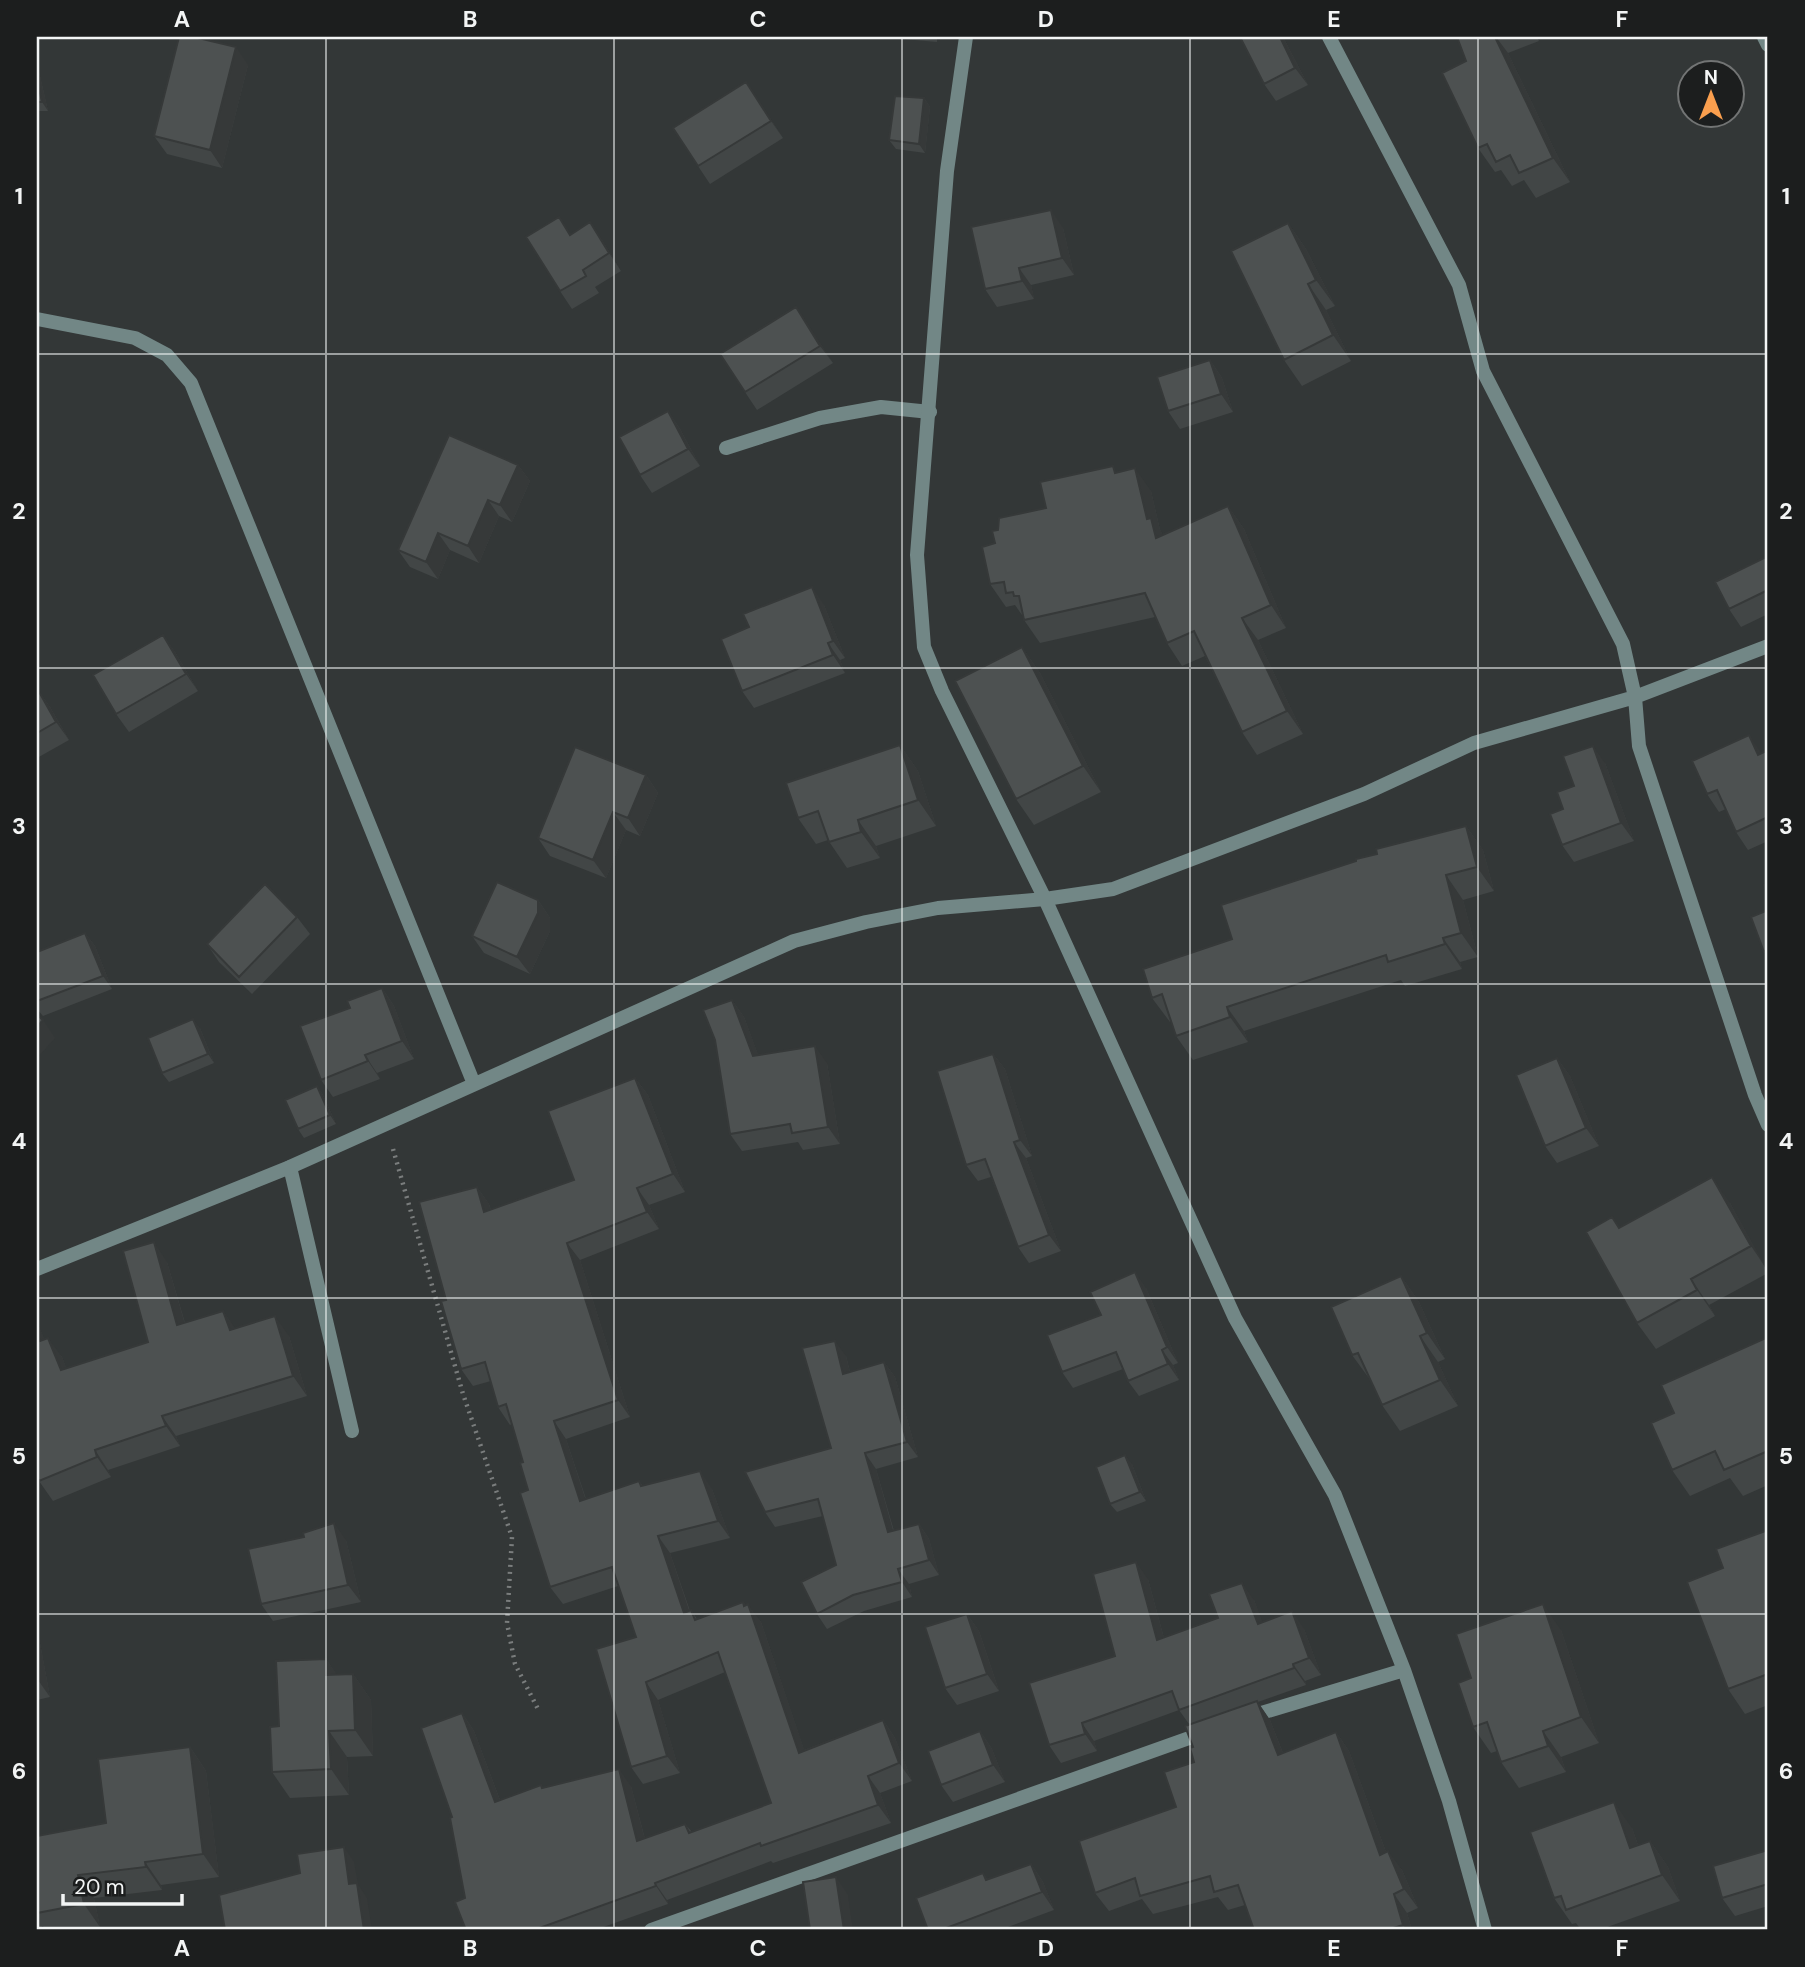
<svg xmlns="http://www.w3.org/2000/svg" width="1805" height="1967" font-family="'DM Sans',sans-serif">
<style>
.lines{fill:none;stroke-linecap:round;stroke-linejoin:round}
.path{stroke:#7a7d7d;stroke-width:4.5;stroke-dasharray:2 5;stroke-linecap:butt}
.lane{stroke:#728786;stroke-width:14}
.street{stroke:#728786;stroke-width:14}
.wall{fill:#424646}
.shaded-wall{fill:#363939}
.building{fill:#4d5151;stroke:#363939;stroke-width:2}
.grid{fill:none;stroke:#f3f5f5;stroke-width:2;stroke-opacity:0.55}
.neatline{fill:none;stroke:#f3f5f5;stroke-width:2.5}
.grid-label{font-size:23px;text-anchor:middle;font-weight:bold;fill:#f3f5f5}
</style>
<rect width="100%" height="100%" fill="#333737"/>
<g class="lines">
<!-- path -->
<path class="path" d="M393,1149L463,1394L512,1537L507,1623L515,1664L539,1711"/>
<!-- lane -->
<path class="lane" d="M726,448L820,418L881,407L930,412
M290,1167L352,1431"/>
<!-- street -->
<path class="street" d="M966,37L947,171L917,555L924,647L942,691L1045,899L1235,1318L1335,1495L1404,1670L1449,1801L1485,1930
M1329,37L1459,285L1483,371L1623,644L1635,697L1639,746L1755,1095L1768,1125
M1764,37L1768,45
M37,319L135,338L167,355L191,383L474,1084
M37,1269L290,1167L794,941L866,922L938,908L1045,899L1113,889L1364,794L1474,743L1635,697L1768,646
M1248,1717L1404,1670
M651,1930L1206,1732"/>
</g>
<!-- wall -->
<path class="wall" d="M902,37H937V42L903,39Z
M1240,37H1283L1308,85L1276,101L1264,84Z
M1457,37H1537L1539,41L1508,53L1570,182L1536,198L1524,180L1512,186L1501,170L1495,172L1478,148L1466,61Z
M37,63L48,111H37Z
M248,65L222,168L167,154L154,136Z
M924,98L930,107L925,153L896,149L889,140Z
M758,100L783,138L710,184L698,166Z
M1288,223L1306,249L1335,306L1326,310L1351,361L1302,386L1284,360Z
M1063,228L1074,275L1031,285L1034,299L997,307L985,289Z
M571,234L602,240L621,271L595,287L599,293L572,309L560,291Z
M796,307L833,363L757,410L745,392Z
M1210,360L1222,378L1233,412L1180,429L1168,411Z
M668,411L680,429L700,466L652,493L640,475Z
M518,465L530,481L512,522L499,516L479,563L450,550L438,579L410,567L398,550Z
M1117,472L1151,491L1160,530L1163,535L1228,506L1244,529L1286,628L1258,640L1303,734L1257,755L1242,732L1205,656L1182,666L1167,643L1155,617L1040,643L1024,620L1023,615H1022L1015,605L1006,607L990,584L995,543L1046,508Z
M1768,556V614L1741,627L1729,609Z
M824,605L845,658L840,660L845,673L754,708L742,691Z
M163,635L175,652L198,691L129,732L116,714Z
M1022,647L1040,673L1101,792L1034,825L1016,799Z
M37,690H38L50,707L69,740L37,758Z
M900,745L918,771L936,826L876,846L880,858L847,868L828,840L816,844L798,818Z
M1766,751L1768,755V841L1748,850L1736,832L1726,809L1719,812L1707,794Z
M1605,763L1634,841L1574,862L1562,845L1563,809L1574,786Z
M646,775L658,793L640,836L626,830L606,878L550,856L538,838Z
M1466,826L1483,850L1494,891L1463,900L1478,957L1460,962L1462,969L1405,986L1401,980L1244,1031L1248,1042L1193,1060L1176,1036L1171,1021L1170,1022L1152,998L1232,939L1356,861Z
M538,900L550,918V931L530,974L484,953L472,936Z
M297,917L310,934L252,994L219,962L207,944Z
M85,933L95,946L112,989L43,1016L37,1009V951V952Z
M382,988L394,1006L414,1059L377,1073L380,1079L333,1097L321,1080L350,1008Z
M732,1000L744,1017L758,1055L827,1063L840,1144L803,1150L798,1142L742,1151L730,1134Z
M200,1028L214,1063L169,1082L162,1073Z
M993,1054L1005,1069L1032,1156L1026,1158L1061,1251L1029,1263L1018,1247L991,1177L978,1181L966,1165Z
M1557,1058L1570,1076L1599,1146L1557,1163L1545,1146Z
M635,1078L648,1095L685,1192L649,1205L659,1229L580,1260L630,1417L566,1439L586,1499L639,1481L643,1486L712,1489L730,1538L670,1553L690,1611L691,1610L697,1619L743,1602L761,1622L804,1750L883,1720L895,1738L912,1781L880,1793L891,1823L773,1863L771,1861L667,1900L668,1904L595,1930H466L465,1898L452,1817L462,1713L474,1731L500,1800L543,1787L631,1786L645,1839L685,1824L692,1832L771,1803L725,1672L658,1700L680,1773L643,1784L631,1767L636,1637L618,1586L563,1604L550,1587L523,1462L512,1424L510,1425L498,1407L491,1381L473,1386L461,1369L446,1300L477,1187L489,1204L491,1210L574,1180Z
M317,1086L323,1095L336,1124L304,1138L298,1129Z
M1730,1203L1768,1273L1709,1305L1715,1316L1656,1349L1637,1323L1612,1217L1620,1228Z
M167,1262L185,1323L223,1311L235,1329L289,1336L307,1396L176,1436L180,1446L108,1470L111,1477L53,1501L39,1481L37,1322L44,1339L62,1357L66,1368L148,1342Z
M1401,1276L1419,1302L1445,1359L1438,1362L1458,1406L1400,1431L1382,1405L1371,1381L1352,1355Z
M1146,1288L1178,1363L1173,1365L1179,1380L1139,1396L1128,1381L1123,1369L1073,1388L1062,1372Z
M1768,1337V1485L1743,1496L1730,1478L1690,1496L1672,1470L1674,1413Z
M846,1356L850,1372L884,1362L895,1377L918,1457L876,1469L894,1531L919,1524L929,1539L939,1575L909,1584L912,1597L864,1611L827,1629L817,1614L836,1565L823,1516L775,1527L765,1512L831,1448Z
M1132,1464L1146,1501L1117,1512L1110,1504Z
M1768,1530V1705L1745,1714L1728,1689Z
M346,1540L361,1602L273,1621L261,1604Z
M1148,1579L1164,1638L1218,1618L1254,1600L1262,1622L1304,1629L1321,1675L1305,1681L1306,1685L1258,1702L1270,1720L1283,1753L1336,1732L1349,1751L1386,1852L1402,1870L1418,1908L1407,1913L1412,1930H1254L1245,1905L1228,1910L1218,1897L1153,1914L1142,1899L1109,1911L1095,1893L1176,1807L1194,1762L1189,1724L1179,1710L1094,1741L1097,1751L1061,1763L1049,1745L1115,1656Z
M967,1614L979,1631L999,1691L957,1705L945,1688Z
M37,1627L50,1697L37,1700Z
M1561,1630L1599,1743L1561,1757L1566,1772L1519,1788L1501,1762L1497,1751L1491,1753L1473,1727L1471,1678Z
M326,1659L336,1674H353L371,1700L373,1756L347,1757L349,1795L290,1798L272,1772L279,1726Z
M980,1731L992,1749L1005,1782L953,1802L941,1785Z
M190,1747L206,1771L219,1877L161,1885L162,1890L94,1898L100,1927L82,1930H45L43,1926L37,1929V1836L106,1823Z
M1632,1828L1638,1845L1650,1841L1668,1867L1680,1901L1599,1930H1581L1576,1923L1572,1924L1554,1898Z
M1768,1850V1906L1735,1916L1722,1898Z
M1031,1864L1043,1882L1054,1910L1000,1930H928L983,1873L987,1879Z"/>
<!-- shaded-wall -->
<path class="shaded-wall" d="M1280,37H1283L1308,85L1295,68Z
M1495,37H1496L1508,53L1570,182L1553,158Z
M236,47L248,65L222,168L210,150Z
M37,63L48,111L42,102L37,80Z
M746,82L758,100L783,138L771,121Z
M924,98L930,107L925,153L919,144Z
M1051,210L1063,228L1074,275L1062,258Z
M590,222L602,240L621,271L609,253Z
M1288,223L1306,249L1335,306L1316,280Z
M1019,268L1031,285L1034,299L1022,281Z
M1308,284L1326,310L1351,361L1333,335Z
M796,307L808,324L833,363L820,346Z
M1210,360L1222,378L1233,412L1221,394Z
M668,411L680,429L700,466L688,449Z
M518,465L530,481L512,522L500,505Z
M1135,468L1151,491L1160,530L1167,540L1156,538L1147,519Z
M488,500L499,516L479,563L468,546Z
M1228,506L1244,529L1286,628L1271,605Z
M438,533L450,550L438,579L426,562Z
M812,587L824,605L845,658L833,641Z
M1242,618L1258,640L1303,734L1287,711Z
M163,635L175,652L198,691L186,674Z
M828,643L840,660L845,673L833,655Z
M1022,647L1040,673L1101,792L1083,766Z
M38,690L50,707L69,740L56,722Z
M1749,735L1761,753L1758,755Z
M900,745L918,771L936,826L918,800Z
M1593,746L1605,763L1634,841L1621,823Z
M646,775L658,793L640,836L628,818Z
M613,812L626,830L606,878L593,860Z
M858,820L876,846L880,858L861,832Z
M1466,826L1483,850L1494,891L1477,867Z
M1446,875L1463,900L1478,957L1461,933Z
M538,900L550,918V931L530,974L517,957Z
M85,933L95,946L112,989L103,976Z
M1443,938L1460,962L1462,969L1445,944Z
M382,988L394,1006L414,1059L402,1041Z
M732,1000L744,1017L765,1073L753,1056Z
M1227,1007L1244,1031L1248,1042L1230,1017Z
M193,1019L200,1028L214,1063L208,1054Z
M43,1020L55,1038L37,1058V1027Z
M815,1046L827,1063L840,1144L828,1127Z
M993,1054L1005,1069L1032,1156L1020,1140Z
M365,1055L377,1073L380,1079L368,1061Z
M1557,1058L1570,1076L1599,1146L1586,1128Z
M635,1078L648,1095L685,1192L673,1174Z
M317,1086L323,1095L336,1124L330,1115Z
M1014,1142L1026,1158L1061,1251L1049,1235Z
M1712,1177L1730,1203L1768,1271L1751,1246Z
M477,1187L489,1204L496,1230L484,1212Z
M637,1188L649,1205L659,1229L647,1212Z
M154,1242L167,1262L191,1345L177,1325Z
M567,1243L580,1260L630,1417L618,1400Z
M1135,1272L1146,1288L1178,1363L1167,1347Z
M1401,1276L1419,1302L1445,1359L1427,1333Z
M1691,1279L1709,1305L1715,1316L1697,1290Z
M223,1311L237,1331L230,1330Z
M275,1316L289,1336L307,1396L293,1376Z
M37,1322L54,1361L40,1341L37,1334Z
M1420,1336L1438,1362L1458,1406L1440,1380Z
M48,1338L62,1357L75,1390L61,1370Z
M835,1341L846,1356L854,1389L843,1374Z
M1162,1350L1173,1365L1179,1380L1168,1364Z
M884,1362L895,1377L918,1457L907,1442Z
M162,1416L176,1436L180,1446L166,1426Z
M554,1421L566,1439L592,1519L580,1501Z
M95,1450L108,1470L111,1477L97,1457Z
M865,1453L876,1469L898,1548L888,1532Z
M1125,1455L1132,1464L1146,1501L1140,1492Z
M700,1471L712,1489L730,1538L718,1521Z
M334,1523L346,1540L361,1602L348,1585Z
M919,1524L929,1539L939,1575L929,1560Z
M658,1536L670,1553L696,1631L684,1613Z
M1136,1562L1148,1579L1169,1657L1157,1640Z
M898,1569L909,1584L912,1597L902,1582Z
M1242,1583L1254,1600L1270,1641L1258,1624Z
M743,1602L752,1615L748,1604L761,1622L811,1770L799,1753Z
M1543,1604L1561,1630L1599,1743L1581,1717Z
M1292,1611L1304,1629L1321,1675L1309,1658Z
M967,1614L979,1631L999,1691L987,1674Z
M37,1627L50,1697L38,1680L37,1674Z
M326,1659L344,1685L326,1675Z
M1293,1664L1305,1681L1306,1685L1294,1668Z
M353,1674L371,1700L373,1756L355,1730Z
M646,1682L658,1700L680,1773L667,1756Z
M1257,1701L1270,1720L1291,1774L1278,1755Z
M462,1713L474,1731L507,1819L495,1802Z
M883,1720L895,1738L912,1781L899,1763Z
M1082,1723L1094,1741L1097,1751L1085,1734Z
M329,1731L347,1757L349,1795L331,1769Z
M980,1731L992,1749L1005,1782L993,1765Z
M1543,1731L1561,1757L1566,1772L1548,1746Z
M1336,1732L1349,1751L1394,1874L1380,1855Z
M190,1747L206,1771L219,1877L203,1854Z
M619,1769L631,1786L650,1859L637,1841Z
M868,1776L880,1793L891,1823L878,1805Z
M1614,1802L1632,1828L1648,1874L1630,1848Z
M1650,1841L1668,1867L1680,1901L1662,1875Z
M344,1847L354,1862L358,1884L367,1898L372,1930H364L349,1884Z
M1388,1851L1402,1870L1418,1908L1404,1889Z
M145,1862L161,1885L162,1890L146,1867Z
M1031,1864L1043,1882L1054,1910L1042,1892Z
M78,1875L94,1898L100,1927L84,1904Z
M836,1877L848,1895L853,1930H844Z
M655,1883L667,1900L668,1904L656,1886Z
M1394,1894L1407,1913L1412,1930H1407L1403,1925Z"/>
<!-- building -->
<path class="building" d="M179,37H194L236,47L210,150L154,136Z
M1240,37H1280L1295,68L1264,84Z
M1457,37H1495L1553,158L1519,173L1510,155L1496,162L1487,144L1478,148L1442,73L1466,61Z
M37,80L42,102H37Z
M746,82L771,121L698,166L673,128Z
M895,96L924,98L919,144L889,140Z
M1051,210L1062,258L1019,268L1022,281L985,289L971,227Z
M559,217L570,235L590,222L609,253L583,270L586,276L560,291L526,237Z
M1288,223L1316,280L1308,284L1333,335L1284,360L1231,251Z
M796,307L820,346L745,392L720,354Z
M1210,360L1221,394L1168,411L1157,377Z
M668,411L688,449L640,475L619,437Z
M449,435L518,465L500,505L488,500L468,546L438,533L426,562L398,550Z
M1113,466L1115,473L1135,468L1147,519L1151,518L1156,538L1228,506L1271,605L1242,618L1287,711L1242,732L1194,631L1167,643L1145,593L1024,620L1019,596H1014L1013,592L1006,593L1004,582L990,584L982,547L995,543L992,531L998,530L999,518L1046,508L1040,482Z
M1768,556V590L1729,609L1715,582Z
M812,587L833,641L828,643L833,655L742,691L721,639L749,627L743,614Z
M163,635L186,674L116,714L93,675Z
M1022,647L1083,766L1016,799L955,681Z
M37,690H38L56,722L37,733Z
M1749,735L1758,755L1766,751L1768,756V817L1736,832L1717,790L1707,794L1692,761Z
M900,745L918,800L858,820L861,832L829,842L818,811L798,818L786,783Z
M1593,746L1621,823L1562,845L1550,814L1563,809L1557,792L1574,786L1563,756Z
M575,747L646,775L628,818L613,812L593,860L538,838Z
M1466,826L1477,867L1446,875L1461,933L1443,938L1445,944L1388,962L1386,955L1227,1007L1230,1017L1176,1036L1162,994L1152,998L1143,969L1232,939L1221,905L1356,861V859L1377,854L1376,849Z
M497,882L538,900V913L517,957L472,936Z
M1768,883V895L1764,885Z
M265,884L297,917L239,977L207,944Z
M1768,910V950L1764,952L1751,917Z
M85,933L103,976L37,1001V951V952Z
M382,988L402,1041L365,1055L368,1061L321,1080L300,1026L350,1008L347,1001Z
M732,1000L753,1056L815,1046L828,1127L792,1133L790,1124L730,1134L715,1040L703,1010Z
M37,1015L43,1020L37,1027Z
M193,1019L208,1054L162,1073L148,1038Z
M993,1054L1020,1140L1014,1142L1049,1235L1018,1247L985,1159L966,1165L937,1071Z
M1557,1058L1586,1128L1545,1146L1516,1075Z
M635,1078L673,1174L637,1188L647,1212L567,1243L618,1400L554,1421L580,1501L639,1481L641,1486L700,1471L718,1521L658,1536L684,1613L691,1610L695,1620L743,1602L744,1606L748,1604L799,1753L883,1720L899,1763L868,1776L878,1805L761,1846L760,1843L655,1883L656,1886L534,1930H466L455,1902L465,1898L450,1818L452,1817L421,1728L462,1713L495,1802L541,1785L542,1788L619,1769L637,1841L685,1824L689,1833L771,1803L718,1652L646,1682L667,1756L631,1767L596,1649L636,1637L612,1567L550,1587L520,1493L528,1490L520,1463L523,1462L506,1404L498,1407L485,1362L461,1369L441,1301L446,1300L419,1202L477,1187L484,1212L574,1180L548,1111Z
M317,1086L330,1115L298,1129L285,1100Z
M1712,1177L1751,1246L1691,1279L1697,1290L1637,1323L1586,1232L1612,1217L1619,1228Z
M154,1242L177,1325L223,1311L230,1330L275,1316L293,1376L162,1416L166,1426L95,1450L97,1457L39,1481L37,1477V1334L40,1341L48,1338L61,1370L148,1342L123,1251Z
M1135,1272L1167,1347L1162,1350L1168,1364L1128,1381L1116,1352L1062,1372L1047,1335L1101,1315L1090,1292Z
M1401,1276L1427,1333L1420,1336L1440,1380L1382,1405L1358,1353L1352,1355L1331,1307Z
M1768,1337V1451L1724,1470L1715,1451L1672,1470L1651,1423L1674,1413L1661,1385Z
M835,1341L843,1374L884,1362L907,1442L865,1453L888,1532L919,1524L929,1560L898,1569L902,1582L853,1595L817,1614L801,1582L836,1565L818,1499L765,1512L745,1472L831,1448L802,1348Z
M1125,1455L1140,1492L1110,1504L1096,1467Z
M334,1523L348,1585L261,1604L248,1549L304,1537L303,1533Z
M1768,1530V1674L1728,1689L1687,1582L1723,1568L1716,1549Z
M1136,1562L1157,1640L1218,1618L1209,1594L1242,1583L1258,1624L1292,1611L1309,1658L1293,1664L1294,1668L1179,1710L1172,1691L1082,1723L1085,1734L1049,1745L1029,1683L1115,1656L1093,1574Z
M1543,1604L1581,1717L1543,1731L1548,1746L1501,1762L1487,1722L1473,1727L1458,1683L1471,1678L1456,1634Z
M967,1614L987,1674L945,1688L925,1627Z
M326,1659V1675L353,1674L355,1730L329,1731L331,1769L272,1772L270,1727L279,1726L276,1661Z
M1257,1701L1278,1755L1336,1732L1380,1855L1388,1851L1404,1889L1394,1894L1403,1925L1387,1930H1254L1238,1885L1214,1892L1210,1876L1140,1896L1135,1878L1095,1893L1079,1841L1176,1807L1164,1772L1194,1762L1190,1748L1193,1747L1185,1726Z
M980,1731L993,1765L941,1785L928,1751Z
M190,1747L203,1854L145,1862L146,1867L78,1875L84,1904L37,1913V1836L106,1823L98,1759Z
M1614,1802L1630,1848L1650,1841L1662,1875L1566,1910L1561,1896L1554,1898L1530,1832Z
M344,1847L349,1884L357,1883L364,1930H225L219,1895L300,1873L297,1854Z
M1768,1850V1884L1722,1898L1713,1866Z
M1031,1864L1042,1892L941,1930H928L916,1898L983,1873L986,1880Z
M836,1877L844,1930H810L803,1882Z"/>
<!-- grid -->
<path class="grid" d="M326,37V1930M614,37V1930M902,37V1930M1190,37V1930M1478,37V1930M37,354H1768M37,668H1768M37,984H1768M37,1298H1768M37,1614H1768"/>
<!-- border -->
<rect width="1805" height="1967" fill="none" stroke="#1c1e1e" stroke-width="77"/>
<!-- north arrow -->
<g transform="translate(1711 94)"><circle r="33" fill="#1c1e1e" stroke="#727474" stroke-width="2"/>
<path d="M0-5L12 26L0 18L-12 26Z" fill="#fa9f4e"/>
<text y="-10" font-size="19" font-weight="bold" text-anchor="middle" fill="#f3f5f5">N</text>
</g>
<!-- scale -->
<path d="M63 1894v10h119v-10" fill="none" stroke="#f3f5f5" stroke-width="3.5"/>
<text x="74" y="1894" font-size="21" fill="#f3f5f5" stroke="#1c1e1e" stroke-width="5" paint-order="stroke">20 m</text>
<rect x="38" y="38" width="1728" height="1890" class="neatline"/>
<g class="grid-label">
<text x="182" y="27">A</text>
<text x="470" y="27">B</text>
<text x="758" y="27">C</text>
<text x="1046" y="27">D</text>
<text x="1334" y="27">E</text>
<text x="1622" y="27">F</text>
<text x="19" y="204">1</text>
<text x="1786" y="204">1</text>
<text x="19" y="519">2</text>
<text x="1786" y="519">2</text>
<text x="19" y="834">3</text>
<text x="1786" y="834">3</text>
<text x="19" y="1149">4</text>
<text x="1786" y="1149">4</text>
<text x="19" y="1464">5</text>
<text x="1786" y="1464">5</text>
<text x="19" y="1779">6</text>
<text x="1786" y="1779">6</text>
<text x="182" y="1956">A</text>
<text x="470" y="1956">B</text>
<text x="758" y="1956">C</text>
<text x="1046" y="1956">D</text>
<text x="1334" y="1956">E</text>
<text x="1622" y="1956">F</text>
</g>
</svg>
